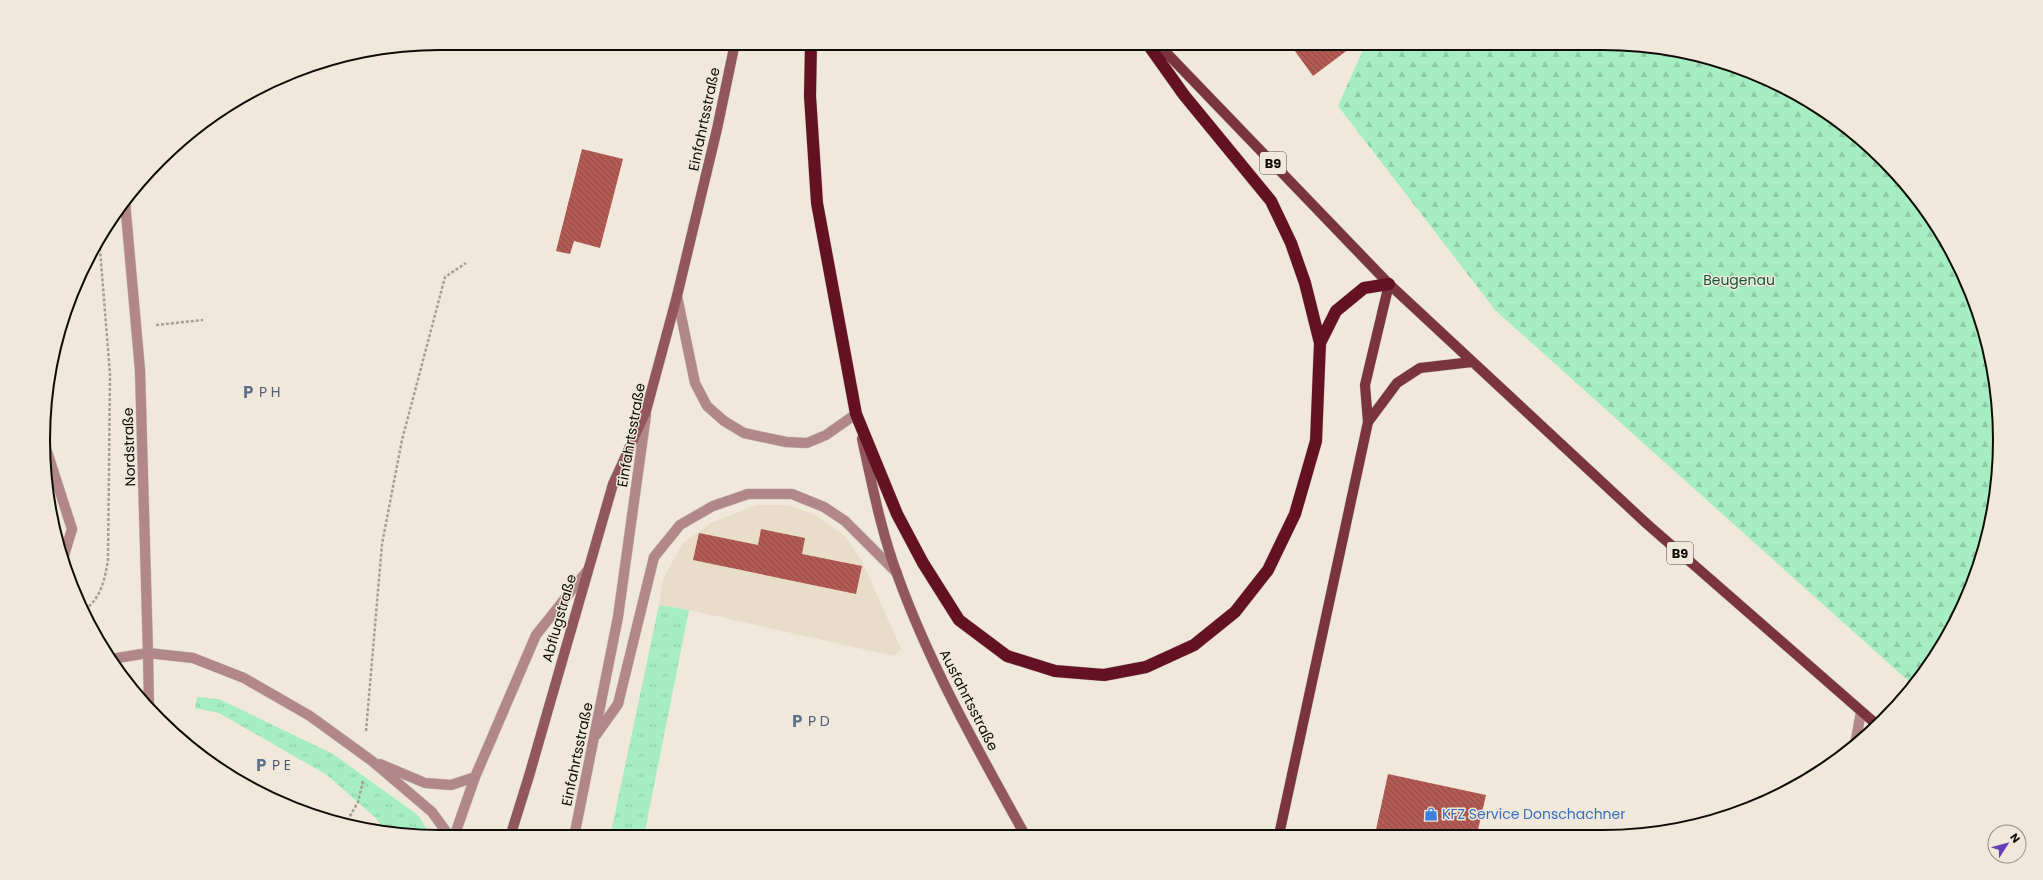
<svg xmlns="http://www.w3.org/2000/svg" width="2043" height="880" font-family="Poppins,sans-serif">
<style>
.built{fill:#e8ddc8}
.grass{fill:url(#grass-tufts)}
.forest{fill:url(#forest-firs)}
.building{fill:url(#building-back-hatch)}
.lines{fill:none;stroke-linecap:round;stroke-linejoin:round}
.lane-casing{stroke:#ccc5b8;stroke-width:11}
.street-casing{stroke:#ccc5b8;stroke-width:11}
.secondary-casing{stroke:#ccc5b8;stroke-width:11}
.primary-casing{stroke:#ccc5b8;stroke-width:11}
.highway-casing{stroke:#ccc5b8;stroke-width:13}
.path{stroke:#a59e94;stroke-width:2.5;stroke-dasharray:3 2;stroke-linecap:butt}
.lane{stroke:#b18789;stroke-width:10}
.street{stroke:#b18789;stroke-width:10}
.secondary{stroke:#92575c;stroke-width:10}
.primary{stroke:#7a343d;stroke-width:10}
.highway{stroke:#641123;stroke-width:12}
.labels{text-anchor:middle;dominant-baseline:central;stroke-width:3;stroke-linejoin:round;paint-order:stroke}
.shield{fill:#f0e8da;stroke:#524e47;stroke-width:1}
.shield-label{font-size:13px;font-weight:bold;fill:#0f0c08}
.street-label{font-size:14px;fill:#0f0c08;stroke:#f0e8da}
.park-label{font-size:14px;fill:#145837;stroke:#f0e8da}
.service-label{font-size:14px;fill:#4e5e75;stroke:#f0e8da;text-anchor:start}
.shop-label{font-size:14px;fill:#366cbe;stroke:#f0e8da;text-anchor:start}
.rim{fill:none;stroke:#0f0c08;stroke-width:2}
</style>
<defs>
<pattern id="grass-tufts" width="24" height="20" patternUnits="userSpaceOnUse"><rect width="24" height="20" fill="#a6eec2"/><path d="M3 7l-1-3M5 7V3M7 7l1-3M15 17l-1-3M17 17v-4M19 17l1-3" fill="none" stroke="#8ecba5"/></pattern>
<pattern id="forest-firs" width="22" height="20" patternUnits="userSpaceOnUse"><rect width="22" height="20" fill="#a6eec2"/><path d="M5 1l3.5 6h-7zM16 11l3.5 6h-7z" fill="#8ecba5"/></pattern>
<pattern id="building-back-hatch" width="6" height="6" patternUnits="userSpaceOnUse"><rect width="6" height="6" fill="#b25b54"/><path d="M-1 5l2 2M0 0l6 6M5-1l2 2" fill="none" stroke="#8f4a44"/></pattern>
</defs>
<rect width="100%" height="100%" fill="#f0e8da"/>
<!-- built -->
<path class="built" d="M757,505H788L815,515L844,535L862,561L901,649L894,656L689,610L659,605L663,579L683,543L711,523Z"/>
<!-- grass -->
<path class="grass" d="M659,605L689,610L644,836L610,837Z
M197,697L219,699L333,754L415,813L421,819L430,836L385,832L376,818L327,775L219,713L195,708Z"/>
<!-- forest -->
<path class="forest" d="M1366,43H1603L1680,51L1731,64L1802,96L1865,142L1918,199L1959,265L1987,337L1999,414L1997,492L1979,568L1959,616L1914,686L1496,311L1338,106Z"/>
<!-- building -->
<path class="building" d="M1298,43H1351L1353,46L1313,76L1292,47Z
M582,149L623,159L600,248L574,241L570,254L556,251Z
M761,529L805,538L802,554L862,566L856,594L693,560L699,533L758,545Z
M1388,774L1486,795L1477,834H1375Z"/>
<g class="lines">
<!-- lane casing -->
<g class="lane-casing">
<path id="lane" d="M677,296L695,383L707,406L724,421L744,433L786,442L807,443L826,435L856,414
M43,439L72,529L63,559
M148,653L149,709
M454,837L475,777"/>
</g>
<!-- street casing -->
<g class="street-casing">
<path id="street" d="M125,202L140,370L148,653
M111,659L148,653L193,658L244,678L310,716L372,761L432,812L450,837
M596,735L618,704L654,557L680,525L713,506L748,494H792L824,507L845,521L897,573
M1855,745L1861,712
M380,764L425,783L451,785L475,777L536,635L587,571
M574,837L618,617L646,415"/>
</g>
<!-- secondary casing -->
<g class="secondary-casing">
<path id="secondary" d="M862,439C872,484 881,531 897,574C930,666 978,750 1025,835
M510,837L529,776L613,484L646,411L677,296L717,129L735,43"/>
</g>
<!-- primary casing -->
<g class="primary-casing">
<path id="primary" d="M1157,43L1389,284L1647,524L1876,724
M1368,422L1397,383L1420,368L1472,362
M1279,835L1368,422L1365,385L1389,284"/>
</g>
<!-- highway casing -->
<g class="highway-casing">
<path id="highway" d="M811,43L810,96L817,203L856,414L897,514L923,563L959,620L1007,656L1055,671L1104,675L1146,667L1194,645L1235,612L1268,570L1295,514L1316,441L1320,343L1305,283L1291,243L1271,201L1184,95L1147,43
M1320,343L1336,311L1364,288L1389,284"/>
</g>
<!-- path -->
<path class="path" d="M459,43V48
M156,325L203,320
M87,620L86,609C101,597 105,579 108,560L110,374L99,237
M366,731L382,544L402,440L445,277L466,263
M345,825L358,802L363,781"/>
<!-- lane -->
<use href="#lane" class="lane"/>
<!-- street -->
<use href="#street" class="street"/>
<!-- secondary -->
<use href="#secondary" class="secondary"/>
<!-- primary -->
<use href="#primary" class="primary"/>
<!-- highway -->
<use href="#highway" class="highway"/>
</g>
<!-- icons -->
<defs>
<g id="parking-bare" transform="scale(1.08)"><path d="M-3.5-5.5H1a3.5 3.5 0 0 1 0 7H-1V5.5H-3.5ZM-1-3.4V-.6H.8a1.4 1.4 0 0 0 0-2.8Z" fill="#5c6f8a" stroke="#f0e8da" stroke-width="2.5" paint-order="stroke"/></g>
<g id="shop-bare" transform="scale(1.08)"><path d="M-5-2.5h2.3a2.7 3.5 0 0 1 5.4 0H5L5.5 6h-11ZM-1.5-2.5h3a1.5 2.3 0 0 0-3 0Z" fill="#3f7fe0" stroke="#f0e8da" stroke-width="2.5" paint-order="stroke"/></g>
</defs>
<g fill-rule="evenodd">
<use href="#parking-bare" x="248" y="392"/>
<use href="#parking-bare" x="797" y="721"/>
<use href="#parking-bare" x="261" y="765"/>
<use href="#shop-bare" x="1431" y="814"/>
</g>
<g class="labels">
<!-- shield labels -->
<g class="shield">
<rect x="1260" y="152" width="26" height="22" rx="3"/>
<rect x="1667" y="542" width="26" height="22" rx="3"/>
</g>
<g class="shield-label">
<text x="1273" y="163">B9</text>
<text x="1680" y="553">B9</text>
</g>
<!-- street labels -->
<g class="street-label">
<text transform="translate(704 119) rotate(-78)">Einfahrtsstraße</text>
<text transform="translate(631 435) rotate(-80)">Einfahrtsstraße</text>
<text transform="translate(129 447) rotate(-92)">Nordstraße</text>
<text transform="translate(559 618) rotate(-74)">Abflugstraße</text>
<text transform="translate(969 700) rotate(63)">Ausfahrtsstraße</text>
<text transform="translate(577 754) rotate(-78)">Einfahrtsstraße</text>
</g>
<!-- park labels -->
<g class="park-label">
<text x="1739" y="280">Beugenau</text>
</g>
<!-- service labels -->
<g class="service-label">
<text x="259" y="392">P H</text>
<text x="808" y="721">P D</text>
<text x="272" y="765">P E</text>
</g>
<!-- shop labels -->
<g class="shop-label">
<text x="1442" y="814">KFZ Service Donschachner</text>
</g>
</g>
<!-- crop -->
<path d="M0 0H2043V880H0ZM440 50H1603A390 390 0 0 1 1993 440V440A390 390 0 0 1 1603 830H440A390 390 0 0 1 50 440V440A390 390 0 0 1 440 50Z" fill="#f0e8da" fill-rule="evenodd"/>
<path class="rim" d="M440 50H1603A390 390 0 0 1 1993 440V440A390 390 0 0 1 1603 830H440A390 390 0 0 1 50 440V440A390 390 0 0 1 440 50Z"/>
<!-- north arrow -->
<g transform="translate(2007 844) rotate(54)"><circle r="19" fill="#f0e8da" stroke="#969086"/>
<path d="M0-3L7 15L0 10L-7 15Z" fill="#663fb7"/>
<text y="-6" font-size="11" font-weight="bold" text-anchor="middle" fill="#0f0c08">N</text>
</g>
</svg>
